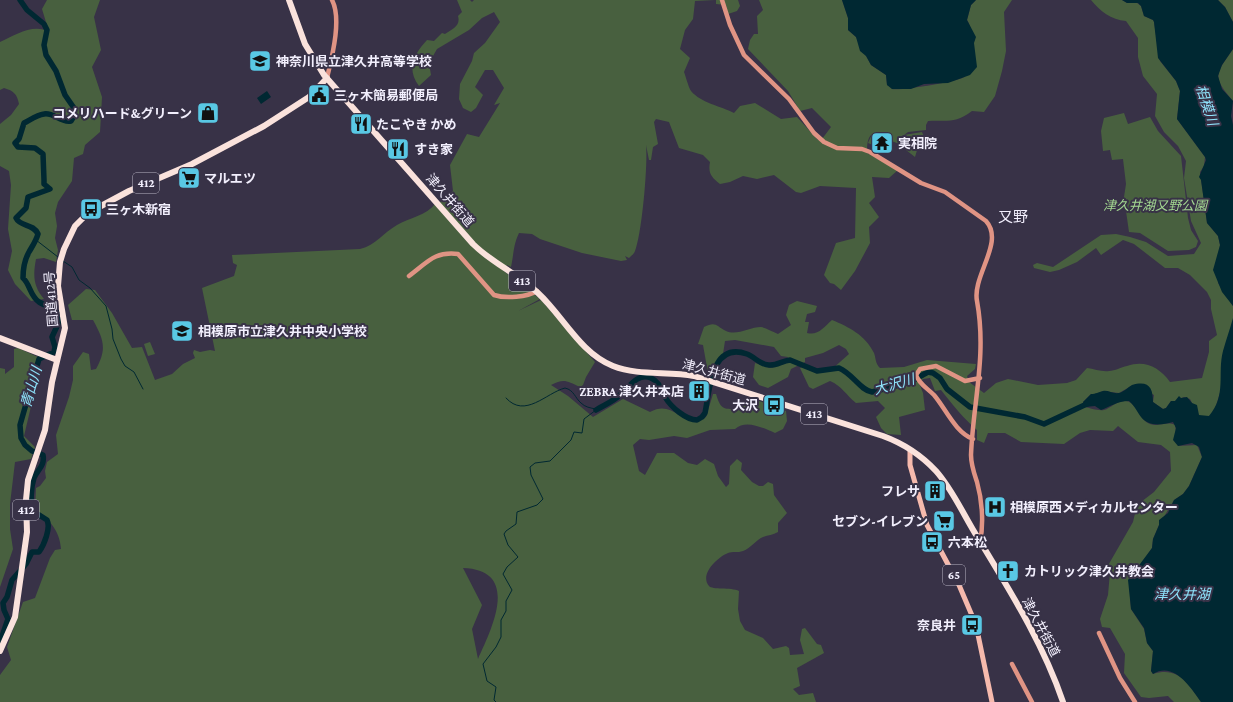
<svg xmlns="http://www.w3.org/2000/svg" width="1233" height="702" font-family="'Crimson Pro','Noto Sans JP',serif">
<style>
.green{fill:#48603f;fill-rule:evenodd}
.water{fill:#002832}
.lines{fill:none;stroke-linecap:round;stroke-linejoin:round}
.stream{stroke:#002832;stroke-width:1}
.river{stroke:#002832;stroke-width:5.5}
.secondary{stroke:#e09484;stroke-width:4.5}
.primary{stroke:#f6baad;stroke-width:5}
.highway{stroke:#fae2dc;stroke-width:6}
.labels{text-anchor:middle;dominant-baseline:central;stroke-width:4;stroke-linejoin:round;paint-order:stroke}
.shield{fill:#383247;stroke:#bab6c6;stroke-width:1}
.shield-label{font-size:12px;font-weight:bold;fill:#f2effd}
.poi-label{font-size:13px;font-weight:bold;fill:#f2effd;stroke:#383247;text-anchor:start}
.street-label{font-size:13px;fill:#f2effd;stroke:#383247}
.park-label{font-size:13px;font-style:italic;fill:#a3d891;stroke:#383247}
.water-label{font-size:14px;font-style:italic;fill:#8ee3fb;stroke:#383247}
.quarter-label{font-size:15px;fill:#f2effd;stroke:#383247}
</style>
<rect width="100%" height="100%" fill="#383247"/>
<!-- green -->
<path class="green" d="M47,0H100L94,17L101,50L92,67L102,97L100,132L85,145L83,154L74,158L72,181L58,202L55,213L57,226L55,238L58,250L56,262L44,258L36,259C33,275 33,286 44,299L31,301L15,284L8,270L12,251L8,229L11,185L9,171L0,166V124L11,115L19,104C17,94 14,91 4,88L0,90V42C15,35 34,23 49,32L42,9Z
M457,0H470L472,2L474,0H715L695,1L693,19L685,30L680,49L690,58L684,72C686,77 688,86 691,91C701,103 721,106 734,113L740,106L755,103L781,119L797,117L818,140L822,139L831,127L812,108L800,111L788,91L748,49L750,40L754,34H758L757,16L763,10L759,0H842L848,18V30L856,37L871,65L886,75L887,85C888,85 892,88 892,89C899,91 958,82 964,77C978,67 975,32 967,20L971,5L976,0H1012L1004,12L1006,51L1002,71L995,96L984,112L972,111C955,124 948,120 928,121L926,125V130L908,132L904,135L922,132L929,149L918,147L915,157L897,143L880,137L875,146L868,143L872,134C867,138 867,146 867,153L898,170L889,178L872,177L875,197L869,203L879,217L869,227L870,243L855,271L841,290L834,284L830,283L824,275L836,243L855,238L856,188L820,186L801,193L796,192L774,175L757,179L743,176L730,182L720,184C711,177 708,173 710,162L703,155L679,148L669,122L656,119L654,122L658,144L653,147L651,160H649L646,145C648,164 642,233 635,251C634,254 631,256 629,258L625,256L627,260L621,261L582,253L540,239L532,234L519,233C513,246 514,253 511,267L507,265L505,272L540,299L518,311L541,300L595,362L586,377L583,385L580,387C567,381 564,378 551,385L568,396L593,417L623,399L650,412C674,398 682,430 706,417L713,394H716C721,410 723,409 739,409L751,398L786,411L787,421L783,429L775,433C763,428 746,419 735,429L710,430L687,438L674,436L649,440L640,439L633,445L639,471L645,475L657,453H674L688,463L697,465L705,459L714,464L718,476L726,487L729,484L730,466L737,459L742,463L741,470L752,482L759,486H763L768,482L773,484L774,495L787,513L778,523V532C773,535 768,535 763,537C756,540 751,548 743,551C738,553 732,551 728,553C718,557 699,574 709,586C712,590 731,587 739,591L738,609L740,621L745,630L763,638L773,649L786,646L789,648L790,655L804,654L800,640L802,629L805,628L817,644L821,645L824,653L797,668L800,686L793,689L799,695L813,693L816,702H0V675L11,660L7,647L23,602L35,598L50,558L55,550L61,549C60,531 49,519 35,509L36,488L40,486L46,478L45,471L47,462L58,454L56,435L69,397L73,380V366L83,352L89,354L91,370L96,369C107,349 104,340 93,320H72L68,305L86,289L95,290L112,313L132,348L142,347L155,380L172,374L183,364L195,358L193,353L194,350L200,352L210,350L215,351L202,288L234,276L237,265L233,263L232,255L360,249C376,245 383,233 397,225C409,218 427,215 435,204L437,205L453,191L450,165L467,134L479,137L500,103L494,105L504,88L493,70H485L475,87L483,95L476,108L471,112L463,108L459,99L460,84L472,61L474,53L485,43L500,22L494,12L482,18L469,30L437,49L429,63L431,75L419,86C406,69 414,54 427,40L434,41L442,33L445,34C452,29 461,26 458,16L462,12ZM463,568C521,570 492,628 478,659L472,629L482,605Z
M716,0H738L740,6L737,11L728,14L726,5L716,4Z
M1091,0H1122L1127,3H1137L1141,6L1144,16L1153,20L1154,22L1160,61L1176,81L1180,91L1177,119L1205,157L1204,166L1200,172L1207,223L1218,236L1220,245L1218,283L1233,306V320L1222,360V386L1214,412L1209,416H1199L1190,399L1184,397L1175,401H1171L1166,408L1163,409L1153,402L1154,395L1133,385L1119,393L1103,391L1097,394H1091L1083,402L1085,407C1090,408 1098,411 1104,410C1111,408 1117,400 1126,401C1138,403 1139,420 1150,424C1159,427 1167,421 1175,425L1178,446L1197,445L1202,457L1189,486L1183,494L1174,500L1159,525L1153,539L1152,548L1129,582L1131,609L1144,629L1147,643L1153,651L1151,671L1153,674C1178,666 1188,683 1201,702H1174L1168,696L1149,698L1141,697L1124,673L1125,654L1110,628L1102,627L1100,619L1108,595L1110,572L1106,569L1133,522L1137,505L1154,492L1171,471L1170,452L1161,445L1138,442L1118,426L1113,431L1090,430L1080,433L1064,444L1021,442L1005,433H988L984,443L977,440V430C965,420 951,403 941,390L935,391L930,378L923,379L919,383L923,393L925,410L899,417L901,435L887,434L881,428L876,417L885,408L878,401L856,403C846,395 842,386 830,381L813,389L809,387L800,368L807,365L817,373L831,370L849,354L846,349L839,345L823,353L805,358V362L791,369L788,377L768,388L759,385L753,377L755,363L770,368L784,364L788,357L781,356L774,347L735,340L725,341L723,354L708,373L703,345L698,344L704,327C716,321 716,326 726,331C737,336 750,327 761,327C766,328 773,332 778,334L791,325L786,315L789,305L797,301L817,306L815,312L807,314L805,322H809L807,333C818,336 824,327 832,320C849,327 865,335 874,353C876,358 875,363 880,368L904,367L927,360L976,364L975,369L967,376L969,382L984,393L996,383L1008,379L1038,385L1067,383L1076,380L1087,368C1094,369 1102,372 1109,371C1115,371 1121,367 1127,366C1145,360 1159,367 1170,382L1202,378L1209,352V341L1217,335L1211,309V300L1207,292L1190,275L1178,268H1165L1134,244L1123,240L1101,255L1096,248L1077,262L1059,270L1050,272L1034,268L1033,265L1037,263L1053,267L1101,235L1116,234L1130,237L1146,242L1168,256L1194,254L1201,243L1191,221L1184,178L1186,161L1178,146L1164,132L1155,116L1157,94L1143,76L1138,57V38L1126,21C1111,20 1100,11 1091,0Z
M1218,0H1233V22L1225,7Z
M1233,49V101C1212,76 1215,75 1233,49Z
M1124,113L1128,124L1150,117L1158,131L1181,156L1188,218L1191,230L1198,241L1196,247L1189,250L1168,251L1140,233L1129,232L1124,197L1126,184L1123,159L1112,160L1110,150L1103,151L1101,131L1104,118Z
M150,342L155,354L148,356L144,344Z
M18,348L38,357L30,382L33,398L24,436L35,447L31,459L15,462L10,504V529L13,549L0,587V368L5,369V374L14,367V349Z"/>
<!-- water -->
<path class="water" d="M842,0H976L971,5L967,20L976,37L974,43L977,67L970,75L948,83L924,84L911,89H892L887,85L886,75L871,65L866,56L860,51L856,37L848,30V18Z
M1122,0H1218L1225,7L1233,22V49L1222,65L1218,76L1222,89L1233,101L1231,116L1233,125V306L1222,292L1213,270L1220,245L1218,236L1207,223L1201,180L1199,177L1206,160L1205,157L1177,119L1180,91L1176,81L1158,58L1154,22L1153,20L1144,16L1141,6L1138,3H1127Z
M267,91L271,97L261,104L257,98Z
M1233,318V702H1201C1191,688 1174,661 1153,674L1151,671L1153,651L1147,643L1144,628L1131,609L1128,580L1152,548L1153,539L1159,525V520L1168,513L1174,500L1183,494L1189,486L1202,457L1199,447L1192,443L1178,446L1173,440L1176,428L1173,422C1161,425 1149,427 1141,417C1137,412 1135,406 1129,401C1117,401 1110,407 1101,410L1095,406L1085,407L1083,402L1091,394C1096,394 1098,392 1103,391C1108,390 1113,394 1119,393C1124,392 1128,387 1132,385C1149,380 1153,388 1153,402L1163,409L1166,408L1171,401H1175L1179,396L1181,398L1187,397L1192,403L1197,405L1199,415L1209,416C1227,395 1217,374 1223,351C1226,340 1230,329 1233,318Z"/>
<g class="lines">
<!-- stream -->
<path class="stream" d="M36,240L58,257
M63,261L72,267L79,280L90,288L106,306L112,329L113,339L121,359L125,366L134,372L143,389
M506,398C525,419 546,393 565,388C574,390 575,398 581,403C585,407 590,408 596,409
M496,702L494,700L496,687L487,681L483,664L496,647L501,637V620L506,611V601L512,590L503,574L507,567L518,557L508,545L504,534L506,531L516,524L517,512L537,505L543,499L531,475L530,467L535,463L550,461L571,440L574,432L582,433L584,419L596,410"/>
<!-- river -->
<path class="river" d="M596,410C604,405 614,401 620,395C629,388 637,372 651,378C660,382 661,390 665,397C671,407 686,420 697,420L702,417L705,413C710,389 711,341 747,354C755,357 760,365 769,365C776,366 782,361 790,360L817,371L839,368C853,374 860,390 872,392L910,382L928,372L933,373L940,378L947,389L970,407L1025,417L1044,424L1091,402
M0,642L8,619L4,610L3,603L7,597L12,580L26,564L32,552H39C44,545 51,528 47,520L33,511C30,503 31,487 34,478C38,469 45,466 43,455L32,451L25,445L21,438L20,425L39,359L54,352L55,347L52,337L58,324L59,314C52,308 46,306 39,302C30,296 30,284 23,278C23,269 25,259 29,252C33,245 36,241 38,234C33,223 20,227 16,218L26,208L28,197L50,189L44,184V180L43,154L35,148L18,147L15,143L19,139L24,123C30,120 37,115 44,114C54,112 60,123 71,121L74,116V108L65,95L56,71L46,55L44,45L47,30L44,24L27,10L20,0"/>
<!-- secondary -->
<path class="secondary" d="M722,0L730,25L744,55L789,99L814,133L824,142L837,148L862,149L870,152L921,183L945,192L986,221C1005,242 972,276 977,301C987,356 973,402 971,455C971,465 974,473 977,482C982,500 984,523 980,542
M327,78C332,57 342,19 332,0
M409,276C427,263 434,251 458,254L494,295C506,299 527,297 537,291
M973,439C955,432 946,409 934,395C927,388 919,384 916,375L920,369L936,366L965,381L980,378
M1099,633L1120,678L1135,702
M1012,664L1032,702"/>
<!-- primary -->
<path class="primary" d="M910,450V465L927,525L959,585L976,625L992,702"/>
<!-- highway -->
<path class="highway" d="M289,0L305,44L324,75L473,244C492,263 518,274 538,293C563,316 580,353 613,366C638,376 668,371 694,376L883,436C902,443 922,456 936,471C953,490 964,516 978,538C1010,591 1043,643 1063,702
M0,338L57,360
M0,651L15,617L27,532L26,500L28,480L45,430L52,382L65,328L58,286L60,262L64,249L75,226L88,213L129,191L192,164L264,126L309,97L327,78"/>
</g>
<!-- icons -->
<defs>
<g id="school-square" transform="scale(1.15)"><rect x="-9" y="-9" width="18" height="18" rx="4" fill="#59c8e4" stroke="#383247"/><path d="M0-5L7-2L0 1L-7-2ZM-4 1L0 2.5L4 1V4Q0 6-4 4Z" fill="#111"/></g>
<g id="civic-square" transform="scale(1.15)"><rect x="-9" y="-9" width="18" height="18" rx="4" fill="#59c8e4" stroke="#383247"/><path d="M-.6-6.5H3V-4.5H.6V-3L4-1V1h2V6H-6V1h2V-1L-.6-3ZM-1.2 2.5V6h2.4V2.5Z" fill="#111"/></g>
<g id="shop-square" transform="scale(1.15)"><rect x="-9" y="-9" width="18" height="18" rx="4" fill="#59c8e4" stroke="#383247"/><path d="M-5-2.5h2.3a2.7 3.5 0 0 1 5.4 0H5L5.5 6h-11ZM-1.5-2.5h3a1.5 2.3 0 0 0-3 0Z" fill="#111"/></g>
<g id="restaurant-square" transform="scale(1.15)"><rect x="-9" y="-9" width="18" height="18" rx="4" fill="#59c8e4" stroke="#383247"/><path d="M-5-6h1v4h1v-4h1v4h1v-4h1v5L-1.5 .5V6h-2V.5L-5-1ZM5-6V6H3V1.5H1.5Q1.5-4 5-6Z" fill="#111"/></g>
<g id="temple-square" transform="scale(1.15)"><rect x="-9" y="-9" width="18" height="18" rx="4" fill="#59c8e4" stroke="#383247"/><path d="M0-6L5-2H3V0L6.5 2.5H4V6H1.5V3h-3V6H-4V2.5H-6.5L-3 0V-2H-5Z" fill="#111"/></g>
<g id="supermarket-square" transform="scale(1.15)"><rect x="-9" y="-9" width="18" height="18" rx="4" fill="#59c8e4" stroke="#383247"/><path d="M-6-5.5h2.5l.6 2H6L4.5 2H-2.5L-4.4-4H-6ZM-1.5 3.2a1.3 1.3 0 1 0 .1 0ZM3 3.2a1.3 1.3 0 1 0 .1 0Z" fill="#111"/></g>
<g id="bus-square" transform="scale(1.15)"><rect x="-9" y="-9" width="18" height="18" rx="4" fill="#59c8e4" stroke="#383247"/><path d="M-5-6H5V4H4V6H2V4H-2V6H-4V4H-5ZM-3.5-4V0h7V-4ZM-3.5 1.2v1.5H-2V1.2ZM2 1.2v1.5H3.5V1.2Z" fill="#111"/></g>
<g id="building-square" transform="scale(1.15)"><rect x="-9" y="-9" width="18" height="18" rx="4" fill="#59c8e4" stroke="#383247"/><path d="M-4-6H4V6H1V3H-1V6H-4ZM-2.5-4.3h1.7v1.8h-1.7ZM.8-4.3h1.7v1.8H.8ZM-2.5-1h1.7V.8h-1.7ZM.8-1h1.7V.8H.8Z" fill="#111"/></g>
<g id="hospital-square" transform="scale(1.15)"><rect x="-9" y="-9" width="18" height="18" rx="4" fill="#59c8e4" stroke="#383247"/><path d="M-5-5h3v3.5h4V-5h3V5h-3V1.5h-4V5h-3Z" fill="#111"/></g>
<g id="church-square" transform="scale(1.15)"><rect x="-9" y="-9" width="18" height="18" rx="4" fill="#59c8e4" stroke="#383247"/><path d="M-1.2-6h2.4v3.5h3.3v2.4h-3.3V6h-2.4V-.1h-3.3v-2.4h3.3Z" fill="#111"/></g>
</defs>
<g fill-rule="evenodd">
<use href="#school-square" x="260" y="61"/>
<use href="#civic-square" x="319" y="95"/>
<use href="#shop-square" x="208" y="113"/>
<use href="#restaurant-square" x="361" y="124"/>
<use href="#temple-square" x="882" y="143"/>
<use href="#restaurant-square" x="398" y="149"/>
<use href="#supermarket-square" x="189" y="178"/>
<use href="#bus-square" x="91" y="209"/>
<use href="#school-square" x="182" y="331"/>
<use href="#building-square" x="699" y="391"/>
<use href="#bus-square" x="774" y="405"/>
<use href="#building-square" x="935" y="491"/>
<use href="#hospital-square" x="995" y="507"/>
<use href="#supermarket-square" x="944" y="521"/>
<use href="#bus-square" x="932" y="542"/>
<use href="#church-square" x="1008" y="571"/>
<use href="#bus-square" x="972" y="625"/>
</g>
<g class="labels">
<!-- shield labels -->
<g class="shield">
<rect x="133" y="173" width="26" height="20" rx="3"/>
<rect x="509" y="271" width="26" height="20" rx="3"/>
<rect x="801" y="404" width="26" height="20" rx="3"/>
<rect x="13" y="500" width="26" height="20" rx="3"/>
<rect x="943" y="565" width="22" height="20" rx="3"/>
</g>
<g class="shield-label">
<text x="146" y="183">412</text>
<text x="522" y="281">413</text>
<text x="814" y="414">413</text>
<text x="26" y="510">412</text>
<text x="954" y="575">65</text>
</g>
<!-- poi labels -->
<g class="poi-label">
<text x="276" y="61">神奈川県立津久井高等学校</text>
<text x="334" y="95">三ヶ木簡易郵便局</text>
<text x="192" y="113" text-anchor="end">コメリハード&amp;グリーン</text>
<text x="376" y="124">たこやき かめ</text>
<text x="898" y="143">実相院</text>
<text x="414" y="149">すき家</text>
<text x="204" y="178">マルエツ</text>
<text x="106" y="209">三ヶ木新宿</text>
<text x="198" y="331">相模原市立津久井中央小学校</text>
<text x="684" y="391" text-anchor="end">ZEBRA 津久井本店</text>
<text x="758" y="405" text-anchor="end">大沢</text>
<text x="920" y="491" text-anchor="end">フレサ</text>
<text x="1010" y="507">相模原西メディカルセンター</text>
<text x="928" y="521" text-anchor="end">セブン-イレブン</text>
<text x="948" y="542">六本松</text>
<text x="1024" y="571">カトリック津久井教会</text>
<text x="956" y="625" text-anchor="end">奈良井</text>
</g>
<!-- street labels -->
<g class="street-label">
<text transform="translate(450 200) rotate(49)">津久井街道</text>
<text transform="translate(51 299) rotate(-94)">国道412号</text>
<text transform="translate(714 372) rotate(15)">津久井街道</text>
<text transform="translate(1041 627) rotate(62)">津久井街道</text>
</g>
<!-- park labels -->
<g class="park-label">
<text x="1155" y="205">津久井湖又野公園</text>
</g>
<!-- water labels -->
<g class="water-label">
<text transform="translate(1207 105) rotate(72)">相模川</text>
<text transform="translate(894 384) rotate(-16)">大沢川</text>
<text transform="translate(31 387) rotate(-74)">青山川</text>
<text x="1182" y="594">津久井湖</text>
</g>
<!-- quarter labels -->
<g class="quarter-label">
<text x="1013" y="217">又野</text>
</g>
</g>
</svg>
